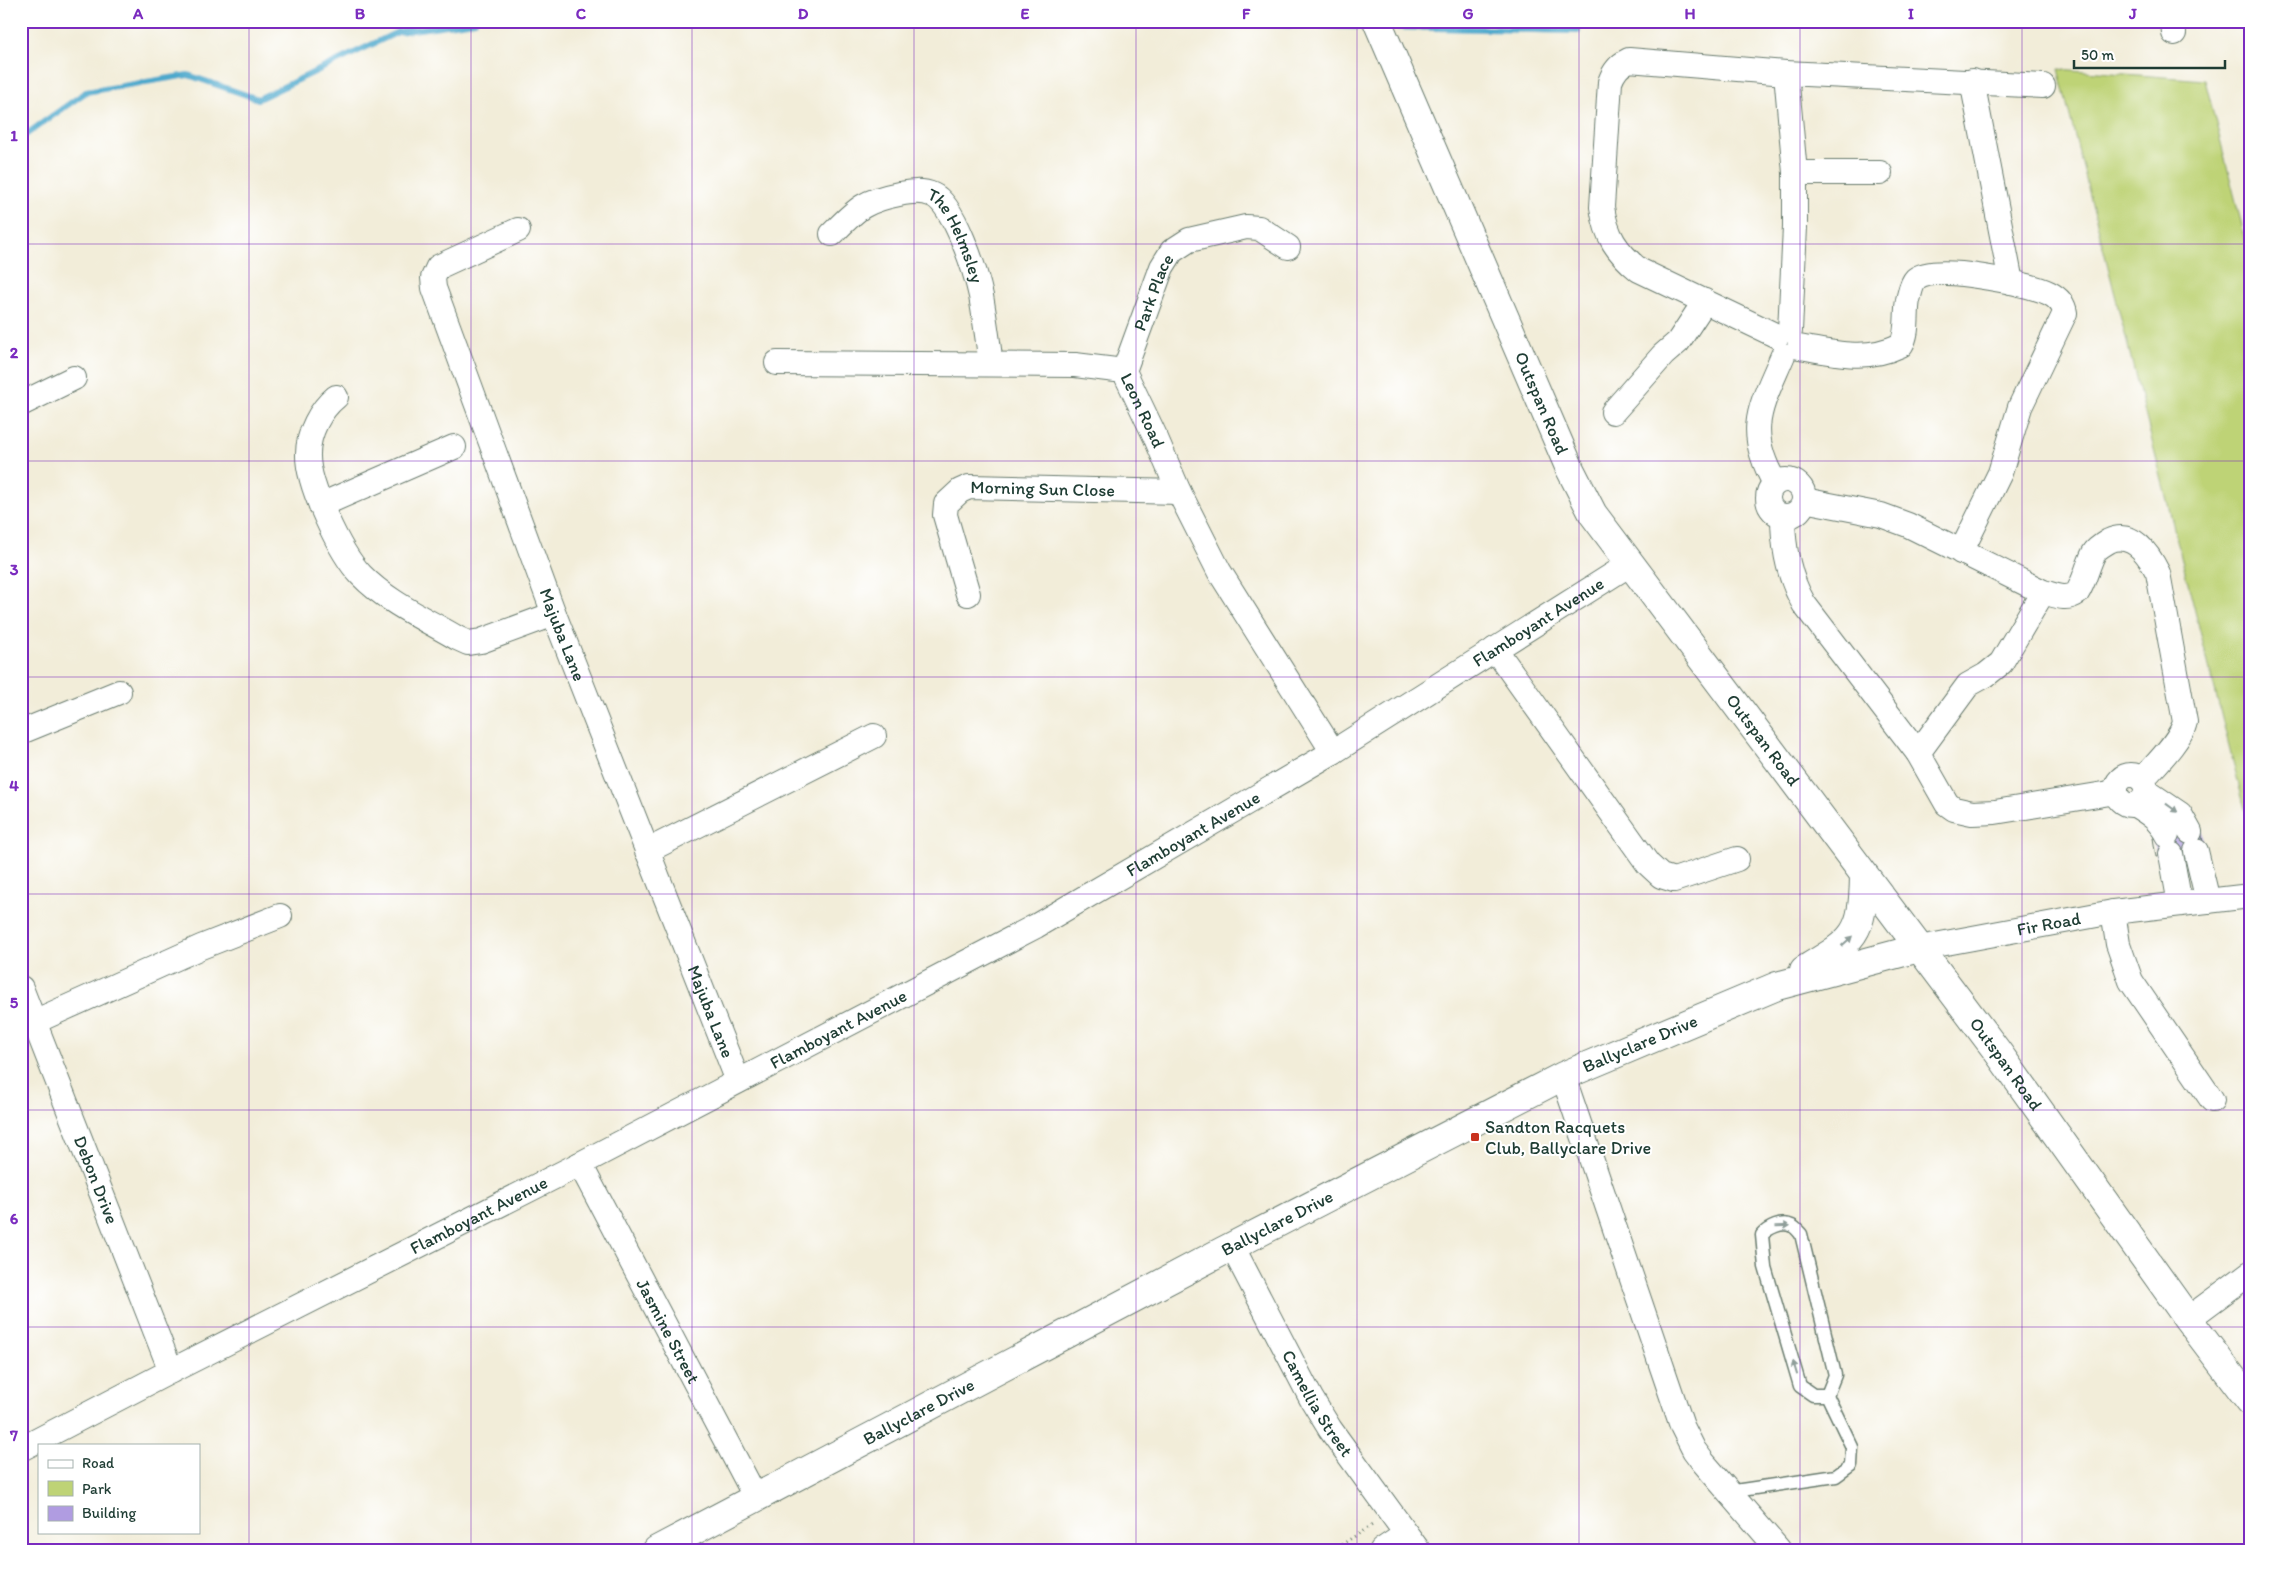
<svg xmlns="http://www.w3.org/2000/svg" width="2271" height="1571" font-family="Itim,sans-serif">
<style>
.green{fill:#bed376;stroke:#6e8855}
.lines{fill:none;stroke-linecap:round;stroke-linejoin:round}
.stream{stroke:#4ea9cc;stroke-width:6}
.building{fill:#b09ce1}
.service-casing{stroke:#697b6e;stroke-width:15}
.minor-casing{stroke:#697b6e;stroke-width:26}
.tertiary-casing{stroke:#697b6e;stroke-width:30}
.path{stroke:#697b6e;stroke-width:3;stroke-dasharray:1 4;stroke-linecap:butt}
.service{stroke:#fff;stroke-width:12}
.minor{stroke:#fff;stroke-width:24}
.tertiary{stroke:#fff;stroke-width:28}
.oneway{fill:#8f9e9a}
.grid{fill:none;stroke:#7b2cbf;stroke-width:1;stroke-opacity:0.55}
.poi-dot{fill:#c8321e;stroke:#fff;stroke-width:2}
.labels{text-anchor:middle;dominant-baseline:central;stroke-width:4;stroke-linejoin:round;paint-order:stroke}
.street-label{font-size:18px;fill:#1f3d34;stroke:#fff}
.poi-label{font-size:18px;fill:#1f3d34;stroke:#fff;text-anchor:start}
.neatline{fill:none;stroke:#7b2cbf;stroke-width:2}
.grid-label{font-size:16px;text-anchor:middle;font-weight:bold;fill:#7b2cbf}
</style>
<rect width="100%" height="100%" fill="#fff"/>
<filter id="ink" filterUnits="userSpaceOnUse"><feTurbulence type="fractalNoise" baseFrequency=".02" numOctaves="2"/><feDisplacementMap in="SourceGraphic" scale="10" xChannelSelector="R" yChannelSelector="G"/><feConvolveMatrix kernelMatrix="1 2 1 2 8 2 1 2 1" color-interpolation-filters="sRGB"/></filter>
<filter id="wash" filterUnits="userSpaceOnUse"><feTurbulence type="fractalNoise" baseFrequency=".0096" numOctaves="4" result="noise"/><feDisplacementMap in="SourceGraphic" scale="20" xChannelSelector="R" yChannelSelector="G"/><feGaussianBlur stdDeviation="1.12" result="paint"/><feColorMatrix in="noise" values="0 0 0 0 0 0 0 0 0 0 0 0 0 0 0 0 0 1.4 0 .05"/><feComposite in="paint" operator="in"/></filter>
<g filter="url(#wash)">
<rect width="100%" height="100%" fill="#f2edd9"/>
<!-- green -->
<path class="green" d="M2058,69L2205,80L2250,257V829Z"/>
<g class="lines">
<!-- stream -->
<path class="stream" d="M1103,21L1372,27
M21,22L22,21
M1387,27L1578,31
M21,138L86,92L188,75L258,99L398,32L475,21"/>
</g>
<g id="blocks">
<!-- building -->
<path class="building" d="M2201,830L2204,849L2156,857L2153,838Z"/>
</g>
</g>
<g filter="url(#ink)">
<use href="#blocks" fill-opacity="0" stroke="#697b6e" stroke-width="1"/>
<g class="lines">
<!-- service casing -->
<g class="service-casing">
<path id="service" d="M1728,1492L1836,1476L1851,1465L1852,1447L1827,1395L1835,1375L1801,1234C1799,1232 1795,1227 1792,1226C1782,1221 1768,1228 1762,1235L1765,1267L1800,1386L1813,1395H1827"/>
</g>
<!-- minor casing -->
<g class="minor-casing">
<g id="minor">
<path d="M2173,21L2174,33"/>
<path d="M1786,73L1795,173V227L1790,331"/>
<path d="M1795,173H1880"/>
<path id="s1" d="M518,230L438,267L433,278L434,288L554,614L738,1081"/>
<path id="s2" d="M832,234C857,209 863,201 899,194C910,192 922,190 933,195C954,204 976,273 981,296C985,319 988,342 991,364"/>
<path d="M1777,336L1639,270C1617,252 1606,236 1602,207L1610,82C1614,71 1619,65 1629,60L1786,73L2043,86"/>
<path d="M1799,347C1837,353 1865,362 1901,345C1909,332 1905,315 1908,300C1910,293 1911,284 1916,279C1932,266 1991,278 2011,282"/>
<path id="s3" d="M777,363L1075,365L1124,371L1155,436L1179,492L1219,571L1333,752"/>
<path id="s4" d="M1124,371L1162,267L1172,251L1189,240L1246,227L1259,228L1288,247"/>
<path d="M336,397C320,410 308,433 308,454C307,484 340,553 361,575C387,602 425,619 457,638L468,643L481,641L554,614"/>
<path d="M21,404L74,378"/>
<path d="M1613,412L1663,355L1678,342L1705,301"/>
<circle cx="1786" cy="498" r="18"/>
<path d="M1775,483C1744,429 1761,407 1783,355"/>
<path d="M1804,500L1881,515L1908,525L2043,592C2055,595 2066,601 2077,593C2085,581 2087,566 2094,553C2096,549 2104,544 2109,541C2133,530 2149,555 2158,573L2185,722C2181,740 2155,765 2142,780"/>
<path d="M321,505L454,447"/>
<path d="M1783,516C1783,546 1789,578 1804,604L1918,753L1947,804L1954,809L1972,813L1995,812L2116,792"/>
<path d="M1961,552L2000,473L2020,407L2065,313C2062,290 2029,287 2011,282L1972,81"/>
<path id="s5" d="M968,594L945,515L946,504L960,491L969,487L1179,492"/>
<path d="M1495,649L1648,864L1661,876L1674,880L1737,859"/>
<path d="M21,732L119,692"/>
<path d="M1918,753L1968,685L1986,675L2001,663L2043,592"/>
<circle cx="2131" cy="790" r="15"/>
<path d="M2146,791L2180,814L2190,832"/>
<path d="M2135,805C2150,814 2159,820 2167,835"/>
<path d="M647,851L874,736"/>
<path d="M2196,851L2208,901"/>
<path d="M2171,854L2180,904"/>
<path d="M2113,912L2118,944L2131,981L2212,1100"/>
<path id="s6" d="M1919,948L2113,912L2250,896"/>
<path id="s7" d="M21,988L171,1371"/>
<path d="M34,1022L201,947L280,916"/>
<path d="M1563,1076L1682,1426L1694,1450L1703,1462L1779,1550"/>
<path id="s8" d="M580,1164L756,1498"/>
<path id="s9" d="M1232,1246L1311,1398L1330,1429L1418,1550"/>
<path d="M2188,1319L2250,1273"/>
<path id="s10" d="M21,1449L171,1371L580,1164L1036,926L1333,752L1630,564"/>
<path d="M1382,1550L1406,1534"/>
</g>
</g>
<!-- tertiary casing -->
<g class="tertiary-casing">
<g id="tertiary">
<path id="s11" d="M1377,21L1570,469L1593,514L1997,1051L2188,1319L2250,1401"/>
<path d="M1804,970C1854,940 1863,936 1864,876"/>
<path id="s12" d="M657,1550L1223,1251L1563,1076L1777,986L1919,948"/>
</g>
</g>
<!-- path -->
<path class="path" d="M1333,1550L1374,1524"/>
<!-- service -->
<use href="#service" class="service"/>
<!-- minor -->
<use href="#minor" class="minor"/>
<!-- tertiary -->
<use href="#tertiary" class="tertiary"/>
</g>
<!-- one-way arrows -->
<defs><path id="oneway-solid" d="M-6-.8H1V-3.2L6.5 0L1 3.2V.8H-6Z" transform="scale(1.25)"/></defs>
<g class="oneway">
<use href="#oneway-solid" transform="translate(2172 808) rotate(36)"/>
<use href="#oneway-solid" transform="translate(1847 941) rotate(-42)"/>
<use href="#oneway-solid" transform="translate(1783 1226) rotate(-1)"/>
<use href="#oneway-solid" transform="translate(1795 1368) rotate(-107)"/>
</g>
</g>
<!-- grid -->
<path class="grid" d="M249,21V1550M471,21V1550M692,21V1550M914,21V1550M1136,21V1550M1357,21V1550M1579,21V1550M1800,21V1550M2022,21V1550M21,244H2250M21,461H2250M21,677H2250M21,894H2250M21,1110H2250M21,1327H2250"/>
<!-- markers -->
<rect class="poi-dot" x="1470" y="1132" width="10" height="10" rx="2.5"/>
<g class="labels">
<!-- street labels -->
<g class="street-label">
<text stroke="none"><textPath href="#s2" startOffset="162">The Helmsley</textPath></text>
<text stroke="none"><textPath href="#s4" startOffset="84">Park Place</textPath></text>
<text stroke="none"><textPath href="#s11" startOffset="416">Outspan Road</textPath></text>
<text stroke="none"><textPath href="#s3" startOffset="391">Leon Road</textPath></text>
<text stroke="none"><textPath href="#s5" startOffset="196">Morning Sun Close</textPath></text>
<text stroke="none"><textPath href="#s10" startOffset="1729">Flamboyant Avenue</textPath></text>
<text stroke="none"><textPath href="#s1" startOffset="480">Majuba Lane</textPath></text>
<text stroke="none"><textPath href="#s11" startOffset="821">Outspan Road</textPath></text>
<text stroke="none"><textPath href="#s10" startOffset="1324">Flamboyant Avenue</textPath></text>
<text stroke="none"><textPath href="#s6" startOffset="132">Fir Road</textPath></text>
<text stroke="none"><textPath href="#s1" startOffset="885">Majuba Lane</textPath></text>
<text stroke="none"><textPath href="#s10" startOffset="919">Flamboyant Avenue</textPath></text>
<text stroke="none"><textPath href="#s12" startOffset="1106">Ballyclare Drive</textPath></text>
<text stroke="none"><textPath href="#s11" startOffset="1226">Outspan Road</textPath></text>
<text stroke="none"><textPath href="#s7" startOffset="206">Debon Drive</textPath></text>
<text stroke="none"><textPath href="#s10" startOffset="514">Flamboyant Avenue</textPath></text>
<text stroke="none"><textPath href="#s12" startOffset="701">Ballyclare Drive</textPath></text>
<text stroke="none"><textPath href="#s8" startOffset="189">Jasmine Street</textPath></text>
<text stroke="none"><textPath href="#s9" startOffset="179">Camellia Street</textPath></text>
<text stroke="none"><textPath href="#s12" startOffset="296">Ballyclare Drive</textPath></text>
</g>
<!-- poi labels -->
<g class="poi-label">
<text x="1485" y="1127">Sandton Racquets<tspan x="1485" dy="21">Club, Ballyclare Drive</tspan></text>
</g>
</g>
<!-- margin -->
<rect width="2271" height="1571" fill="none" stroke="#fff" stroke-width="55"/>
<!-- legend -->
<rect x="38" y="1444" width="162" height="90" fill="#ffffff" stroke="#a5b1ae"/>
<rect x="48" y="1460" width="25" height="8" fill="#ffffff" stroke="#a5b1ae"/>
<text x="82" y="1468" font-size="15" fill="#1f3d34">Road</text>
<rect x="48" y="1481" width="25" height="15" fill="#bed376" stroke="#a5b1ae"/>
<text x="82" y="1494" font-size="15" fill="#1f3d34">Park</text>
<rect x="48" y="1506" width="25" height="15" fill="#b09ce1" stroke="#a5b1ae"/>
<text x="82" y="1518" font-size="15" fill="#1f3d34">Building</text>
<!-- scale -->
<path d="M2074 60v8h151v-8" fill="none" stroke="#1f3d34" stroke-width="2.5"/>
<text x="2081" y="60" font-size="15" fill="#1f3d34" stroke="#ffffff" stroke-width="4" paint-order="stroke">50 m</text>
<rect x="28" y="28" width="2216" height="1516" class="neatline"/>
<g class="grid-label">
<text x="138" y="19">A</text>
<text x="360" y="19">B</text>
<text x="581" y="19">C</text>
<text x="803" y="19">D</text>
<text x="1025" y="19">E</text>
<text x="1246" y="19">F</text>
<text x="1468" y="19">G</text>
<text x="1690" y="19">H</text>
<text x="1911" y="19">I</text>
<text x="2133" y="19">J</text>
<text x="14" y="141">1</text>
<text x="14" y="358">2</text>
<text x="14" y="575">3</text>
<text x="14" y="791">4</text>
<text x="14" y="1008">5</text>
<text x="14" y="1224">6</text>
<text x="14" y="1441">7</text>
</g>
</svg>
